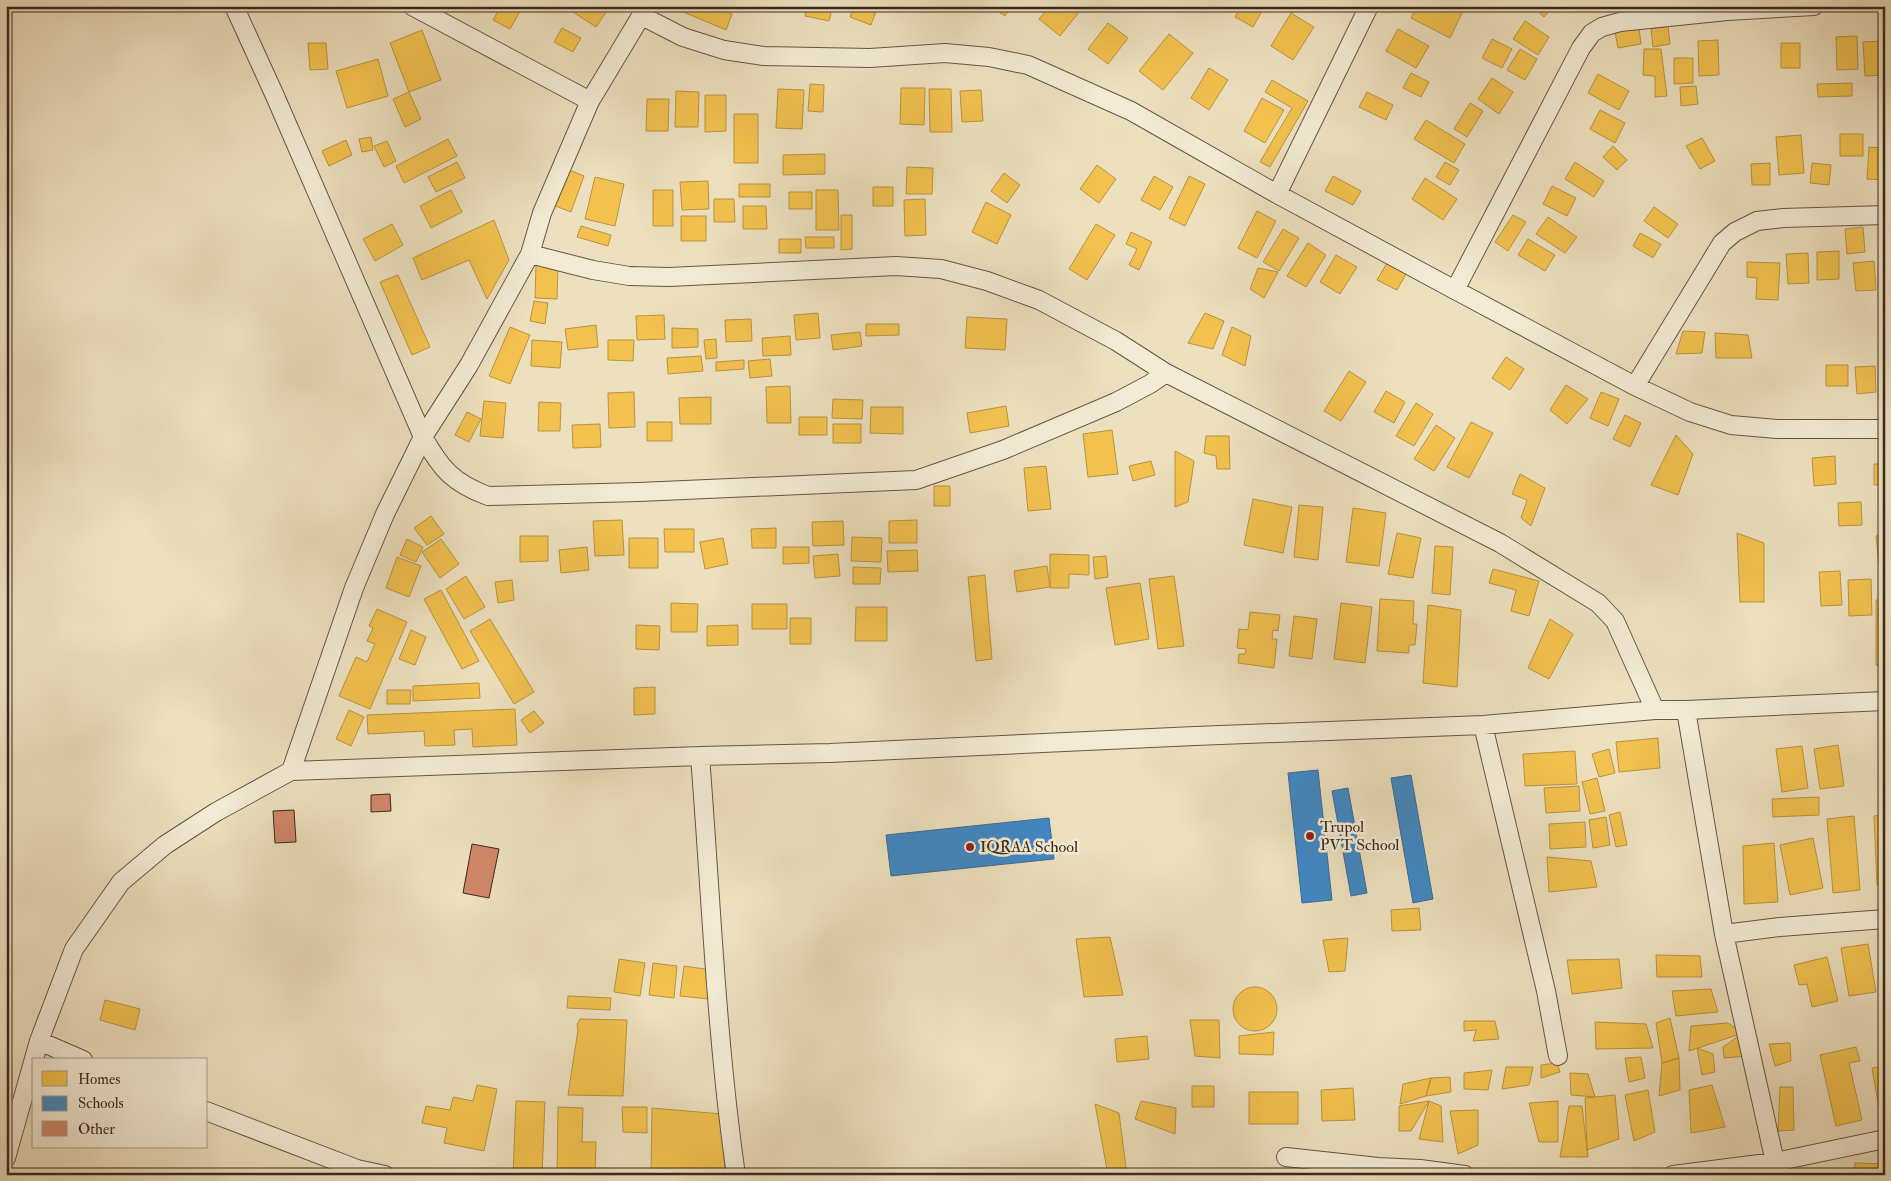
<svg xmlns="http://www.w3.org/2000/svg" width="1891" height="1181" font-family="'IM FELL Double Pica',serif">
<style>
.homes{fill:#f2c14e;stroke:#ba933f}
.schools{fill:#3f88c5;stroke:#3d6b92}
.building{fill:#d08769;stroke:#39281c}
.lines{fill:none;stroke-linecap:round;stroke-linejoin:round}
.street-casing{stroke:#665644;stroke-width:20}
.street{stroke:#f3ebd5;stroke-width:18}
.poi-dot{fill:#8f2418;stroke:#f3ebd5;stroke-width:2}
.labels{text-anchor:middle;dominant-baseline:central;stroke-width:5;stroke-linejoin:round;paint-order:stroke}
.poi-label{font-size:16px;fill:#39281c;stroke:#f3ebd5;text-anchor:start}
</style>
<rect width="100%" height="100%" fill="#ede0be"/>
<filter id="stains"><feTurbulence type="fractalNoise" baseFrequency=".004" numOctaves="4"/><feColorMatrix values="0 0 0 0 .2 0 0 0 0 .09 0 0 0 0 .02 0 0 0 .5 -.17"/></filter>
<radialGradient id="worn" r=".72"><stop offset=".6" stop-color="#630" stop-opacity="0"/><stop offset="1" stop-color="#630" stop-opacity=".3"/></radialGradient>
<!-- homes -->
<path class="homes" d="M501,6H523L510,29L493,20Z
M568,6H607L609,8L596,27L567,8Z
M683,6H714L732,14L726,30L681,11Z
M733,6H766V11L733,8Z
M807,6H833L829,21L805,16Z
M854,6H878L871,25L850,17Z
M917,6H949V11L917,9Z
M989,6H1012L1005,16Z
M1050,6H1084L1060,36L1039,19Z
M1241,6H1265L1253,27L1235,17Z
M1417,6H1453L1463,11L1450,38L1411,18Z
M1532,6H1554L1544,17Z
M1291,13L1314,27L1293,60L1271,46Z
M1525,21L1549,37L1538,55L1513,39Z
M1108,23L1128,38L1108,64L1088,49Z
M1668,26L1670,44L1653,47L1651,29Z
M562,28L581,38L573,52L554,42Z
M1639,28L1641,44L1618,48L1615,32Z
M1398,29L1429,46L1416,68L1386,51Z
M422,30L441,80L409,92L390,43Z
M1169,34L1193,53L1163,90L1139,71Z
M1857,36L1858,69L1837,70L1836,37Z
M1492,39L1512,49L1502,68L1482,58Z
M1718,40L1719,75L1699,76L1698,41Z
M1883,41L1885,75L1865,76L1863,42Z
M308,43H326L328,69L310,70Z
M1781,43H1800V68H1781Z
M1520,49L1537,59L1525,80L1507,70Z
M1644,49H1661L1667,96L1655,97V76L1643,75Z
M1674,58H1693V83L1674,84Z
M378,59L388,96L347,108L336,71Z
M1209,68L1228,80L1209,110L1191,98Z
M1411,73L1429,82L1421,97L1403,88Z
M1598,74L1629,91L1619,110L1588,93Z
M1492,78L1513,92L1499,114L1478,99Z
M1272,80L1308,101L1270,167L1260,162L1292,108L1265,92Z
M1852,83V96L1818,97L1817,84Z
M810,84L824,85L823,112L808,111Z
M1696,86L1698,104L1681,106L1680,87Z
M901,88H925L924,125L900,124Z
M778,89L804,90L802,129L776,128Z
M929,89H951L952,132H930Z
M981,90L983,121L962,122L960,91Z
M676,91L699,92L698,127H675Z
M409,92L421,119L405,127L393,99Z
M1367,92L1393,105L1386,120L1359,107Z
M705,95H726V131L705,132Z
M1262,98L1284,110L1265,143L1244,131Z
M647,99H669L668,131H646Z
M1470,103L1483,111L1467,137L1454,129Z
M1600,110L1625,123L1615,143L1590,129Z
M734,114H758V163H734Z
M1426,120L1465,144L1454,163L1414,139Z
M1840,134H1863V156H1840Z
M1801,135L1804,173L1779,175L1776,137Z
M371,137L373,150L362,152L359,139Z
M1702,138L1715,161L1700,169L1686,146Z
M448,139L457,156L404,183L396,166Z
M346,140L352,155L329,166L322,151Z
M387,141L396,161L384,167L374,146Z
M1613,146L1627,160L1617,170L1603,157Z
M1869,147L1885,148V180L1867,179Z
M825,154V174L783,175V155Z
M457,162L465,178L436,192L428,177Z
M1445,162L1459,170L1450,185L1436,177Z
M1575,162L1604,181L1594,197L1565,179Z
M1770,163V185H1752L1751,164Z
M1812,163L1831,165L1829,185L1810,183Z
M1097,165L1116,179L1099,203L1080,189Z
M907,167L933,168L932,194H906Z
M567,169L584,176L571,212L553,205Z
M1004,173L1020,185L1007,203L991,191Z
M1154,176L1173,187L1160,210L1141,200Z
M1189,176L1205,184L1185,226L1169,218Z
M1333,176L1361,191L1353,205L1325,191Z
M595,177L624,184L615,226L585,219Z
M1425,178L1457,199L1443,220L1412,199Z
M708,181L709,209L682,210L680,182Z
M739,184H770V197H739Z
M1552,186L1576,198L1567,216L1543,204Z
M873,187H893V206H873Z
M451,190L462,212L431,228L420,206Z
M653,190H673V226H653Z
M816,190H838L839,230H816Z
M789,192H812V209H789Z
M714,199H734L735,222H714Z
M925,199L926,235L905,236L904,200Z
M986,202L1011,215L997,244L972,232Z
M743,206H766L767,229H743Z
M1654,207L1678,224L1668,238L1644,221Z
M1257,211L1276,221L1257,258L1238,248Z
M841,215H852V249L841,250Z
M1513,215L1526,222L1508,251L1495,242Z
M681,216H706V241H681Z
M1548,217L1577,237L1565,253L1536,234Z
M494,220L509,260L487,299L469,260L422,280L413,258Z
M392,224L403,245L375,261L363,239Z
M1096,224L1115,235L1087,280L1069,269Z
M581,226L611,235L608,246L577,237Z
M1863,227L1865,252L1847,254L1845,229Z
M1283,229L1299,238L1279,271L1263,262Z
M1131,232L1152,242L1139,270L1129,265L1137,249L1126,244Z
M1640,233L1661,244L1653,258L1633,246Z
M805,237H834V248H806Z
M779,239H801V253H779Z
M1528,239L1555,255L1545,271L1518,255Z
M1308,243L1326,255L1306,287L1287,276Z
M1839,251V279L1817,280V252Z
M1808,253L1809,283L1788,284L1786,254Z
M1336,255L1357,267L1340,294L1320,282Z
M1874,261L1876,290L1856,291L1853,263Z
M1747,262L1780,263L1778,300L1756,299L1757,278L1747,277Z
M1387,263L1406,274L1397,290L1377,280Z
M536,264L558,265L557,299L535,298Z
M1258,268L1278,272L1264,298L1250,289Z
M398,275L430,347L412,355L380,282Z
M534,301L548,303L545,324L530,321Z
M818,313L820,338L796,340L794,315Z
M1205,313L1224,321L1213,349L1188,343Z
M664,315L665,339L637,340L636,316Z
M967,317L1007,319L1005,350L965,348Z
M751,319L752,341L726,342L725,320Z
M866,324H899V335L866,336Z
M596,325L598,347L568,350L565,329Z
M510,327L530,335L510,384L489,376Z
M1232,327L1251,336L1245,366L1222,355Z
M672,328L698,329V347L672,348Z
M1683,331L1705,332L1702,353L1676,354Z
M860,332L862,346L833,350L831,335Z
M1715,333L1748,335L1752,358H1716Z
M790,336L791,355L763,356L762,338Z
M716,339L717,358L706,359L704,340Z
M532,340L562,342L560,368L531,366Z
M608,340H634L633,361L608,360Z
M701,356L703,371L668,374L667,358Z
M1506,357L1524,369L1510,390L1492,378Z
M770,359L772,376L750,378L748,361Z
M744,360V369L716,371V362Z
M1826,365H1848V386H1826Z
M1875,366L1876,392L1857,394L1855,367Z
M1349,371L1366,382L1341,421L1324,411Z
M1566,385L1588,399L1567,424L1550,410Z
M790,386L791,423H767L766,387Z
M1386,391L1405,402L1394,423L1374,412Z
M634,392L635,427L609,428L608,393Z
M1601,392L1619,399L1608,426L1590,418Z
M711,397V424H680L679,398Z
M833,399L863,400L862,419L832,418Z
M484,401L506,403L503,438L480,436Z
M539,402L561,403L560,431H538Z
M1416,403L1433,414L1414,446L1396,436Z
M1006,406L1009,426L970,433L967,413Z
M871,407H903V434L870,433Z
M467,412L481,419L469,442L455,435Z
M1625,415L1641,423L1630,447L1613,439Z
M799,417H827V435H799Z
M647,422H672V441H647Z
M1471,422L1493,433L1469,478L1447,467Z
M600,424L601,447L573,448L572,425Z
M833,424H861V443H833Z
M1436,425L1455,438L1434,471L1414,459Z
M1112,430L1118,474L1088,477L1083,434Z
M1676,435L1693,454L1678,495L1651,485Z
M1206,436H1229L1230,469H1217L1216,456L1204,453Z
M1175,451L1194,461L1188,502L1175,507Z
M1835,456L1836,484L1814,486L1812,458Z
M1151,461L1155,475L1133,481L1129,466Z
M1874,464H1885V485H1874Z
M1046,466L1051,509L1028,511L1024,468Z
M1520,474L1545,488L1531,526L1521,518L1527,500L1512,494Z
M934,486H950V506H934Z
M1253,499L1292,507L1283,553L1244,545Z
M1861,502L1862,525L1839,526L1838,503Z
M1299,505L1323,507L1318,560L1294,557Z
M1353,508L1386,513L1379,566L1346,562Z
M431,516L444,534L427,545L414,528Z
M622,520L624,555L595,556L593,521Z
M917,520V543H889V521Z
M843,521L844,545L813,546L812,522Z
M776,528V548H752L751,529Z
M664,529H694V552H665Z
M1397,533L1421,538L1413,578L1388,574Z
M1737,533L1764,543V602H1740Z
M1885,535V564H1879L1876,536Z
M520,536H548V561L520,562Z
M852,537L882,538L881,562L851,561Z
M629,538H658V568H629Z
M723,538L728,564L705,569L700,542Z
M407,539L423,547L416,562L400,555Z
M441,539L459,564L440,578L422,552Z
M1435,546L1453,547L1450,595L1432,593Z
M587,547L589,570L561,573L559,550Z
M783,547H809V563L783,564Z
M917,550L918,571L888,572L887,551Z
M838,554L840,576L815,578L813,556Z
M1050,554L1089,555V575L1069,574V588H1050Z
M1106,556L1108,577L1095,579L1093,557Z
M397,557L421,566L409,597L386,588Z
M1047,566L1050,587L1017,592L1014,571Z
M853,567L881,568L880,584H853Z
M1493,569L1539,581L1529,616L1511,611L1516,590L1489,583Z
M1840,571L1842,605L1821,606L1819,572Z
M985,575L992,659L976,661L968,577Z
M466,576L485,607L464,619L446,589Z
M1174,576L1184,646L1158,649L1149,579Z
M1871,579L1872,615L1849,616L1848,580Z
M512,580L514,600L498,603L495,582Z
M1140,583L1149,639L1115,645L1106,588Z
M441,590L479,661L462,669L424,599Z
M1380,599L1414,601L1413,624H1417L1415,645H1409V653L1377,651Z
M1876,600H1885V666L1876,665Z
M671,603L698,604L697,632H671Z
M1341,603L1372,607L1365,663L1334,659Z
M752,604H787V629H752Z
M1428,605L1461,610L1457,687L1423,683Z
M856,607H887V641H855Z
M377,609L407,622L370,709L339,696L356,657L367,662L375,644L367,641L373,628L369,626Z
M1250,612L1280,615L1278,631L1273,630L1272,639H1277L1274,668L1238,663L1239,654H1245L1246,649L1237,648L1239,629L1248,630Z
M1294,616L1317,619L1312,659L1289,656Z
M790,618H811V644H790Z
M490,619L534,692L514,704L470,631Z
M1550,619L1573,634L1549,679L1528,668Z
M636,625L660,626L659,650L636,649Z
M738,625V645L707,646V626Z
M411,630L426,637L415,665L399,659Z
M479,683L480,698L413,701V686Z
M655,687V714L634,715V688Z
M387,690H411L410,704H387Z
M515,709L517,745L473,747L472,729L454,730L455,745L425,746L424,731L368,734L367,715Z
M349,710L364,717L351,746L336,739Z
M534,711L544,723L530,733L521,720Z
M1658,738L1660,768L1619,772L1616,742Z
M1838,745L1844,786L1820,789L1814,749Z
M1802,746L1808,788L1782,792L1776,749Z
M1609,749L1615,773L1599,777L1592,754Z
M1575,751L1577,784L1525,786L1523,754Z
M1597,778L1605,811L1590,814L1582,782Z
M1579,786L1580,811L1546,813L1544,788Z
M1819,797V815L1773,817L1772,799Z
M1620,812L1627,845L1616,847L1609,815Z
M1885,815V884L1877,885L1874,816Z
M1854,816L1860,890L1833,893L1827,819Z
M1606,817L1610,845L1593,848L1589,820Z
M1585,822L1586,847L1550,849L1549,824Z
M1813,838L1823,888L1790,895L1780,845Z
M1774,843L1778,902L1744,904L1743,846Z
M1547,857L1591,861L1597,887L1549,892Z
M1419,908L1421,930L1392,931L1391,910Z
M1110,937L1123,995L1084,997L1076,939Z
M1348,938L1345,971L1329,972L1323,940Z
M1868,944L1876,992L1849,996L1841,948Z
M1656,955L1700,956L1702,977H1657Z
M1827,957L1838,1001L1812,1007L1807,984L1799,985L1794,965Z
M619,959L645,963L640,996L614,992Z
M1619,959L1622,988L1572,994L1567,960Z
M653,963L677,966L674,998L649,995Z
M684,966L712,970L708,999L680,996Z
M1233 1009a22 22 0 1 1 44 0a22 22 0 1 1-44 0Z
M1711,989L1718,1012L1676,1016L1672,991Z
M568,996L611,998L610,1010L567,1008Z
M105,1000L140,1009L135,1030L100,1020Z
M1670,1018L1679,1058L1662,1063L1656,1023Z
M580,1019L627,1020L623,1096L568,1095L578,1030L577,1024Z
M1190,1020H1219L1220,1058L1195,1056Z
M1464,1021H1495L1499,1039L1473,1041L1476,1030L1464,1031Z
M1595,1022L1646,1024L1653,1048L1596,1049Z
M1728,1023L1743,1033L1689,1051L1691,1026Z
M1274,1032L1273,1055L1239,1054V1036Z
M1743,1033L1747,1056L1724,1058L1723,1047Z
M1147,1036L1149,1059L1117,1062L1115,1039Z
M1790,1043L1791,1061L1775,1066L1769,1044Z
M1856,1047L1860,1061L1849,1063L1862,1120L1836,1126L1820,1055Z
M1697,1048L1713,1054L1715,1072L1702,1075Z
M1641,1057L1645,1078L1629,1082L1625,1058Z
M1679,1058L1680,1090L1659,1096L1662,1063Z
M1557,1063L1560,1072L1541,1078V1065Z
M1885,1066V1124L1882,1125L1872,1068Z
M1506,1067H1533L1529,1085L1502,1089Z
M1492,1070L1488,1090L1464,1089V1073Z
M1570,1073L1588,1074L1595,1097L1571,1095Z
M1450,1077L1451,1092L1426,1096L1431,1078Z
M1431,1078L1426,1096L1400,1104L1403,1084Z
M477,1085L497,1089L484,1151L444,1143L447,1128L422,1123L426,1106L450,1110L453,1097L473,1101Z
M1712,1085L1725,1127L1691,1133L1689,1090Z
M1192,1086H1214V1107H1192Z
M1780,1087H1793L1794,1130L1778,1131Z
M1353,1088L1355,1120L1322,1121L1321,1090Z
M1648,1090L1655,1132L1634,1141L1625,1095Z
M1249,1092H1298V1124H1249Z
M1615,1095L1619,1139L1587,1150L1585,1098Z
M516,1101L545,1102L542,1175H513Z
M1141,1101L1176,1108L1175,1134L1135,1119Z
M1429,1101L1441,1106L1443,1142L1419,1139Z
M1429,1101L1411,1131H1399V1106Z
M1558,1101V1142H1539L1529,1103Z
M1095,1104L1119,1113L1127,1175H1108Z
M1569,1106H1582L1588,1157H1560Z
M558,1107L583,1108L582,1142H596L595,1175H557Z
M622,1107H647V1133L623,1132Z
M652,1108L722,1114L725,1175H651Z
M1478,1110V1145L1458,1154L1450,1111Z
M1855,1163L1885,1164V1175H1855Z"/>
<!-- schools -->
<path class="schools" d="M1318,770L1332,900L1302,903L1288,773Z
M1411,775L1433,899L1413,903L1391,778Z
M1348,788L1367,893L1351,896L1332,791Z
M1049,818L1054,859L891,876L886,835Z"/>
<!-- building -->
<path class="building" d="M390,794L391,811L371,812V795Z
M294,810L296,842L275,843L273,811Z
M472,844L499,849L489,898L463,893Z"/>
<g class="lines">
<!-- street casing -->
<g class="street-casing">
<path id="street" d="M234,6L275,96L423,437C441,469 453,483 488,496L639,492L916,480L1003,450L1116,402L1150,384L1166,373
M412,6L590,101
M642,16L683,37L724,50L764,56L870,58L945,53L989,57L1028,65L1131,111L1277,194L1455,290L1635,386L1690,412L1731,425L1777,429H1885
M1277,194L1369,6
M530,254L593,270L629,276L669,277L896,266L941,269L987,281L1039,300L1116,341L1166,373L1500,543L1598,603L1615,621L1655,710
M1455,290L1581,48L1592,33L1602,27L1620,22L1727,11L1814,6
M1635,386L1722,243L1735,232L1757,221L1783,218L1885,215
M1686,710L1724,934L1775,1162
M1483,725L1546,991L1558,1056
M700,756C711,895 716,1036 736,1175
M291,771L700,756L830,753L1195,736L1483,725L1655,710H1686L1885,701
M1724,934L1780,927L1885,919
M39,1041L83,1060
M206,1111L357,1169L385,1175
M1286,1157L1378,1167L1420,1169L1465,1175
M6,1158L39,1041L74,949L121,882L165,845L216,812L291,771L354,588L385,514L423,437L469,365L530,254L542,213L590,101L647,6
M1673,1175L1775,1162L1885,1139"/>
</g>
<!-- street -->
<use href="#street" class="street"/>
</g>
<!-- markers -->
<g class="poi-dot">
<circle cx="1310" cy="836" r="5"/>
<circle cx="970" cy="847" r="5"/>
</g>
<g class="labels">
<!-- poi labels -->
<g class="poi-label">
<text x="1320" y="827">Trupol<tspan x="1320" dy="18">PVT School</tspan></text>
<text x="980" y="847">IQRAA School</text>
</g>
</g>
<!-- margin -->
<rect width="1891" height="1181" fill="none" stroke="#ede0be" stroke-width="25"/>
<rect x="8" y="8" width="1876" height="1166" fill="none" stroke="#39281c" stroke-width="2.5"/>
<rect x="12" y="12" width="1866" height="1156" fill="none" stroke="#39281c"/>
<!-- legend -->
<rect x="32" y="1058" width="175" height="90" fill="#f3ebd5" stroke="#a99d8b"/>
<rect x="42" y="1071" width="25" height="15" fill="#f2c14e" stroke="#a99d8b"/>
<text x="78" y="1084" font-size="15" fill="#39281c">Homes</text>
<rect x="42" y="1096" width="25" height="15" fill="#3f88c5" stroke="#a99d8b"/>
<text x="78" y="1108" font-size="15" fill="#39281c">Schools</text>
<rect x="42" y="1121" width="25" height="15" fill="#d08769" stroke="#a99d8b"/>
<text x="78" y="1134" font-size="15" fill="#39281c">Other</text>
<rect width="100%" height="100%" filter="url(#stains)"/>
<rect width="100%" height="100%" fill="url(#worn)"/>
</svg>
